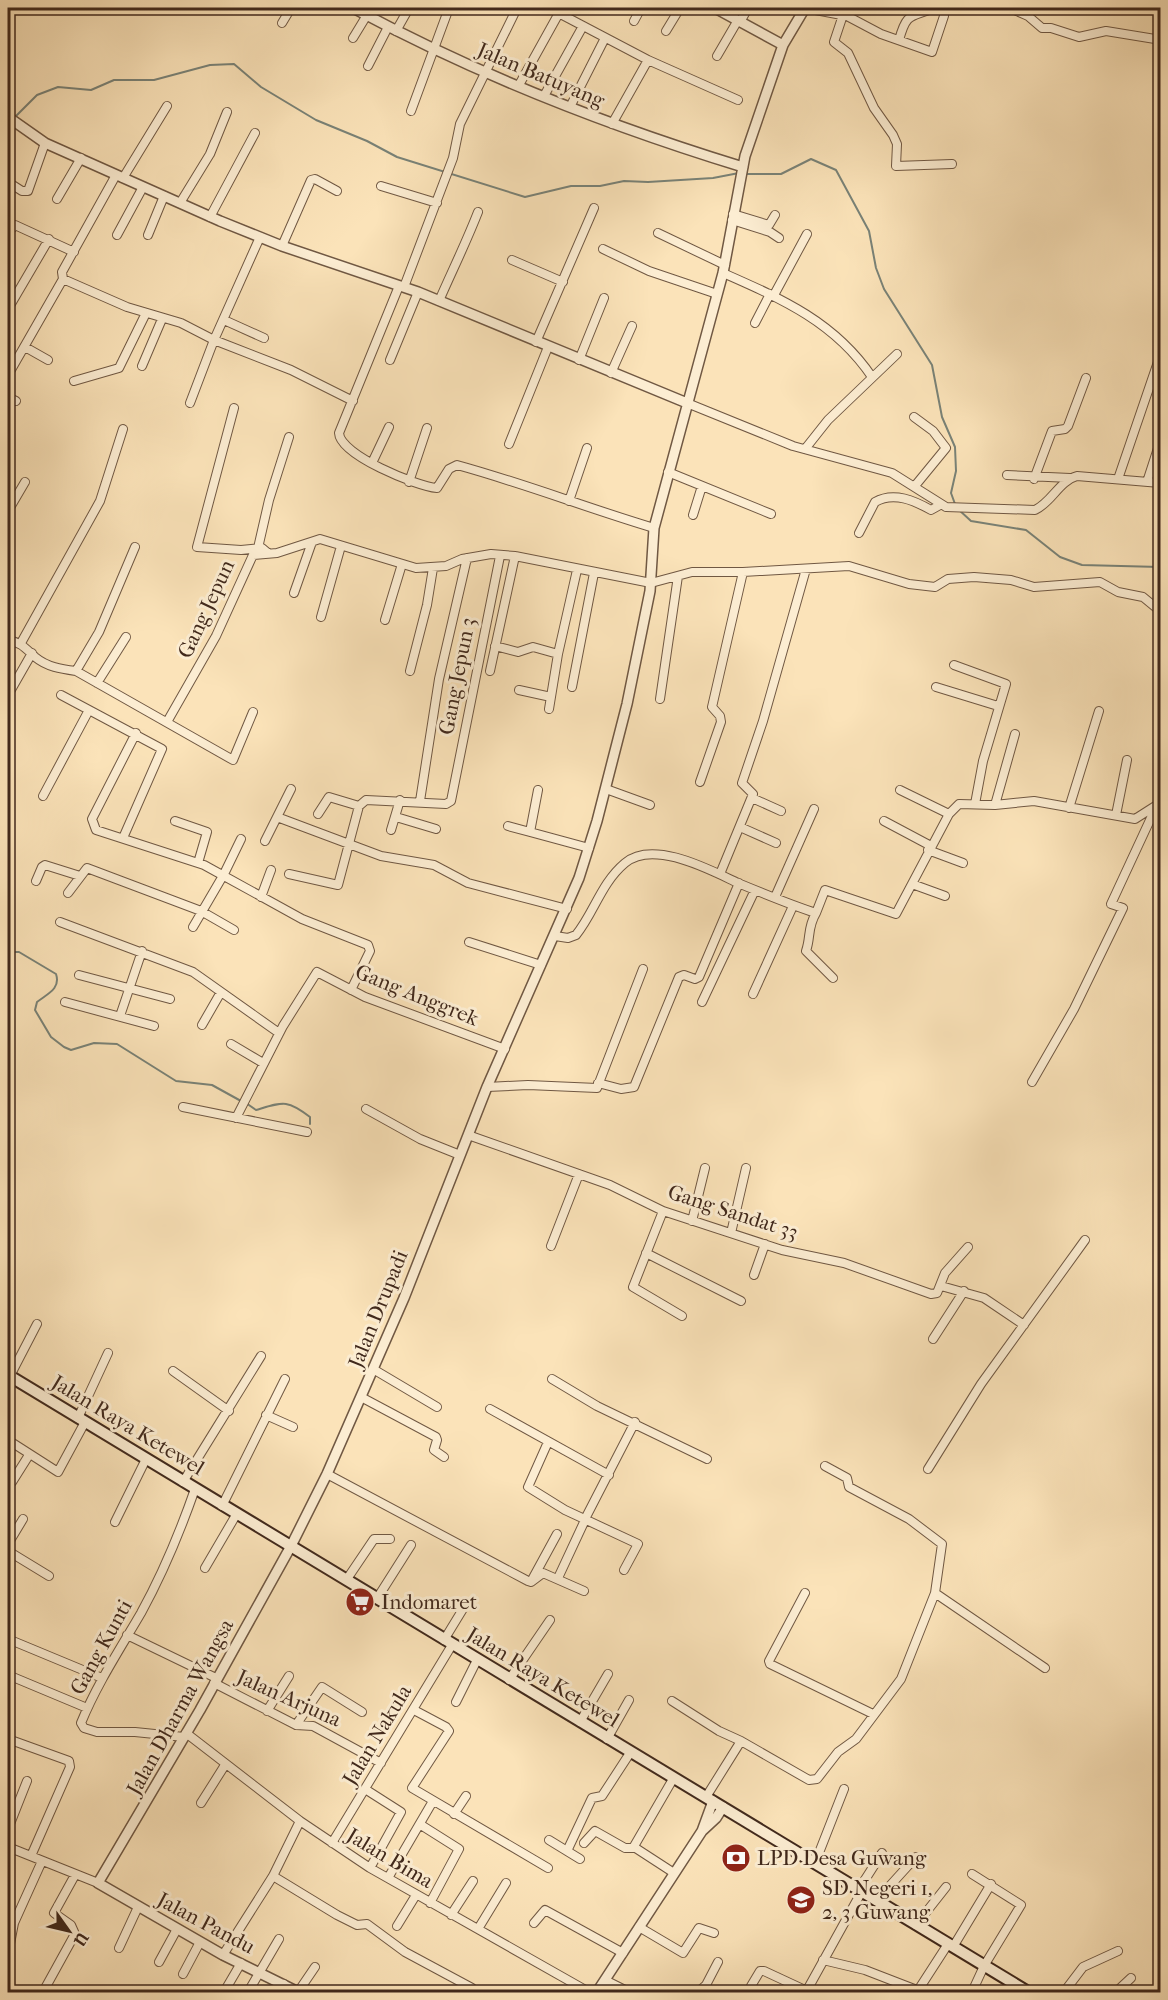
<svg xmlns="http://www.w3.org/2000/svg" width="1168" height="2000" font-family="'IM FELL French Canon',serif">
<style>
.lines{fill:none;stroke-linecap:round;stroke-linejoin:round}
.stream{stroke:#798277;stroke-width:2}
.minor-casing{stroke:#705843;stroke-width:10}
.tertiary-casing{stroke:#705843;stroke-width:12}
.secondary-casing{stroke:#41291c;stroke-width:14}
.minor{stroke:#fcedd2;stroke-width:8}
.tertiary{stroke:#fcedd2;stroke-width:9}
.secondary{stroke:#fcedd2;stroke-width:10}
.labels{text-anchor:middle;dominant-baseline:central;stroke-width:6;stroke-linejoin:round;paint-order:stroke}
.street-label{font-size:21px;fill:#41291c;stroke:#fcedd2}
.poi-label{font-size:21px;fill:#41291c;stroke:#fcedd2;text-anchor:start}
</style>
<rect width="100%" height="100%" fill="#fbe3b9"/>
<filter id="stains"><feTurbulence type="fractalNoise" baseFrequency=".00333" numOctaves="4"/><feColorMatrix values="0 0 0 0 .2 0 0 0 0 .09 0 0 0 0 .02 0 0 0 .5 -.17"/></filter>
<radialGradient id="worn" r=".72"><stop offset=".6" stop-color="#630" stop-opacity="0"/><stop offset="1" stop-color="#630" stop-opacity=".3"/></radialGradient>
<g class="lines">
<!-- stream -->
<path class="stream" d="M14,118L37,95L58,87L91,90L114,80H154L210,65L234,64L261,87L316,120L367,141L397,157L525,197L571,186H600L624,181L648,182L713,178L739,173
M745,174H781L811,159L836,170L869,231L876,268L884,289L932,365L942,417L955,447L956,471L951,493L955,504
M958,509L971,521L1026,530L1060,557L1082,565L1160,567
M8,952H19L56,974C61,989 47,994 37,1002L35,1010L51,1037L64,1047L71,1050L94,1043L117,1044L176,1081L212,1085L241,1101
M246,1103L256,1110C283,1102 287,1099 310,1117V1124"/>
<!-- minor casing -->
<g class="minor-casing">
<path id="minor" d="M240,8H241
M549,8L648,60L738,100
M805,8L847,16L881,34L932,52L944,16
M1010,8L1028,16L1042,28H1051L1079,37L1106,31L1155,39L1159,42L1160,56
M150,10L151,8
M843,15L834,42L848,53L874,108L893,135L897,144L896,166L952,164
M634,21L641,8
M740,22L748,8
M282,23L291,8
M396,31L409,8
M666,31L680,8
M353,38L367,15
M899,40C907,11 911,18 934,8
M717,56L738,20
M368,66L388,27
M519,85L559,13
M544,96L583,26
M570,107L605,38
M411,111L449,8
M612,124L648,60
M123,178L167,106
M8,182L22,191H28L45,143
M381,186L437,203
M57,199L81,158
M180,203L210,154L227,112
M733,214L769,225L775,215
M210,217L255,133
M732,220L770,232L779,238
M8,233L15,225L74,252
M658,233L725,265
M117,235L143,187
M148,235L164,196
M282,246L311,180L315,179L337,191
M603,249L649,271L717,294
M512,260L563,282
M723,273C782,299 835,322 872,377
M63,279L127,307L181,323L214,340L291,370L353,401
M399,286L339,433C340,455 416,486 437,488L449,469L457,465C523,483 587,508 654,528
M404,287L453,158L460,124L517,8
M774,295L807,234
M439,301C452,271 466,243 478,212
M8,309L49,239
M224,320L264,338
M755,323L770,294
M536,342L594,208
M25,347L48,360
M390,360L418,292
M579,360L604,298
M142,366L162,319
M611,373L632,326
M8,375L63,279L62,272L116,175
M74,381L119,368L146,313
M8,397L16,401
M190,403L214,340L260,237
M687,403L793,446L892,473L946,507L1035,510C1052,502 1059,481 1077,476L1160,483
M234,408L197,547L241,550L262,548L268,553
M509,444L548,347
M805,449L828,420L897,354
M372,463L389,427
M668,472L771,514
M1007,475L1070,478
M1034,479L1052,431L1065,429L1068,426L1086,378
M1118,479L1160,356
M409,482L427,428
M1147,482L1160,442
M914,487L946,448L933,431L914,417
M569,501L587,448
M8,511L25,482
M693,515L702,486
M859,533L875,502C894,491 915,501 931,510L940,505
M258,548L269,500L289,437
M294,593L312,542
M321,617L341,546
M385,620L402,564
M8,640C22,643 25,648 35,657C47,667 61,669 76,671L233,760L253,712
M21,643L100,501L123,429
M495,646L518,652L533,647L558,654
M954,665L1006,684L983,761L975,804
M76,671L99,632L135,547
M410,671L427,605L433,568
M490,671L515,556
M97,683L126,637
M572,687L594,573
M936,687L998,706
M519,690L551,697
M8,695L32,653
M61,695L162,749L123,838
M660,699L678,576
M549,709L558,654L577,570
M167,722L216,636L253,555L277,553L320,539L416,568L446,566L462,559L491,554L515,556L651,583L692,572H743
M136,733L92,819L96,830L204,865L302,919L368,945L370,951L351,990
M700,782L721,722L720,716L712,707L743,572L849,566L909,584L935,587L948,579L974,577L1011,580L1034,587L1100,582L1118,592L1143,597L1160,611
M606,789L650,805
M538,790L530,832L589,848
M900,790L949,814
M43,796L89,710
M752,798L781,811
M420,801L439,679L467,558
M995,805L1015,734
M1069,808L1099,711
M318,814L329,797L359,806
M1116,815L1127,760
M277,817L381,856L434,865L468,883L567,909
M396,817L436,829
M175,821L207,832L198,863
M884,821L931,846
M508,826L530,832
M740,827L776,843
M391,830L400,800
M265,841L291,789
M928,850L963,863
M289,874L338,885L359,806L366,800L446,804L451,801L500,556
M720,874L753,794L742,783L763,721L806,569
M36,881L42,867L45,865L80,876
M912,884L945,896
M68,893L87,868L201,911L234,930
M261,897L271,870
M775,897L814,809
M816,913C807,928 811,937 806,951L833,978
M60,922L193,972L279,1033
M193,927L224,874L241,839
M555,936L568,938L576,935C594,913 601,883 625,863C653,839 710,870 738,883C762,893 791,905 816,913L825,890L896,914L949,814L959,804L995,805L1034,801L1135,819L1160,803
M469,942L541,965
M79,975L170,999
M753,994L793,906
M65,1002L154,1026
M702,1002L755,890
M120,1016L142,951
M202,1025L221,992
M231,1044L263,1063
M1032,1082L1074,1009L1123,908L1111,904L1156,807
M598,1083L621,1089L634,1087L679,977L684,975L695,979L699,977L739,883
M487,1087L528,1085L597,1088L643,969
M183,1107L307,1132
M366,1109L420,1139L460,1155
M236,1118L283,1026L317,972L365,997L505,1049
M468,1135L610,1185L663,1211L782,1250L844,1263L931,1294L937,1293L945,1273L968,1247
M663,1211L633,1287L682,1316
M692,1221L705,1168
M731,1233L746,1168
M551,1246L579,1174
M646,1253L741,1301
M754,1275L765,1244
M941,1286L984,1298L1024,1325
M933,1339L964,1291
M373,1369L437,1407
M173,1371L229,1411
M10,1376L37,1324
M552,1379L597,1406L707,1459
M361,1397L436,1437L437,1440L434,1450L444,1457
M490,1409L609,1475
M266,1415L293,1427
M78,1418L108,1353
M8,1440L58,1472L85,1422
M548,1442L528,1487L565,1510L638,1544L624,1570
M928,1469L981,1384L1085,1240
M327,1474L528,1581L531,1582L543,1573L584,1591
M12,1482L29,1455
M183,1482L261,1356
M222,1506L285,1379
M585,1519L635,1422
M115,1522L146,1459
M8,1544L23,1519
M8,1551L49,1576
M205,1568L236,1515
M533,1578L557,1534
M558,1578L585,1520
M347,1579L374,1539H390
M805,1593L769,1661L770,1664L873,1714
M935,1593L1045,1668
M378,1597L411,1545
M127,1635L216,1678
M8,1639L102,1678
M444,1640L466,1604
M8,1675L87,1708
M509,1680L550,1620
M214,1683L296,1725L313,1726L381,1763
M672,1701L719,1731L741,1741L809,1780L817,1779L838,1752L856,1739L901,1679L935,1593L942,1544L909,1519L849,1487L847,1478L825,1466
M456,1702L477,1660
M414,1710L446,1727L449,1731L412,1788L548,1868
M267,1711L289,1676
M580,1722L608,1674
M296,1725L322,1687L362,1712
M186,1733L300,1821L370,1868L589,1992
M184,1737L135,1732H97L84,1728L81,1723C97,1684 120,1649 141,1613C163,1573 180,1532 195,1489
M8,1739L69,1761L70,1767L31,1856
M607,1739L629,1700
M365,1789L401,1812L370,1868
M706,1797L741,1741
M201,1803L225,1765
M454,1814L466,1796
M421,1825L459,1849L430,1903
M8,1829L27,1781
M549,1840L580,1859
M332,1843L452,1645
M584,1843L595,1831L625,1848H633L673,1779
M8,1847L98,1883
M634,1847L674,1873
M567,1851L592,1798L602,1796L630,1753
M815,1863L844,1789
M972,1874L1021,1905L984,1966L972,1992
M273,1876L337,1915L357,1925L367,1924L405,1952L472,1988
M388,1878L433,1801
M859,1889L882,1853
M876,1901L916,1857
M451,1915L473,1881
M534,1923L545,1910L623,1953
M916,1925L946,1887
M397,1926L416,1895
M639,1927L683,1953L699,1928L714,1933
M478,1929L506,1883
M953,1947L991,1884
M119,1948L138,1907
M8,1954L14,1923L42,1861
M223,1955L273,1876L300,1821
M823,1960L865,1970L922,1992
M159,1962L177,1929
M183,1974L200,1942
M605,1980L629,1992
M751,1986L760,1971H764L807,1991
M46,1987L55,1992
M43,1992L75,1934L71,1925L54,1913L75,1875
M224,1992L241,1963
M248,1992L279,1939
M280,1992L284,1984
M298,1992L315,1967
M698,1992L706,1985L718,1962
M806,1992L862,1891
M917,1992L948,1944
M1064,1992L1083,1967L1118,1951
M1116,1992L1131,1978"/>
</g>
<!-- tertiary casing -->
<g class="tertiary-casing">
<path id="tertiary" d="M353,8C476,74 609,126 743,167
M715,8L783,45
M8,117L45,143L220,221L282,246L418,292L687,403
M702,1831L716,1818L723,1807
M298,1992L223,1955L98,1883L200,1710L291,1546L327,1474L404,1298L487,1087L579,878L597,821L627,704L650,591L654,528L723,273L745,156L783,45L805,8
M597,1992L702,1831L713,1801"/>
</g>
<!-- secondary casing -->
<g class="secondary-casing">
<path id="secondary" d="M8,1375L1028,1992"/>
</g>
<!-- minor -->
<use href="#minor" class="minor"/>
<!-- tertiary -->
<use href="#tertiary" class="tertiary"/>
<!-- secondary -->
<use href="#secondary" class="secondary"/>
</g>
<!-- icons -->
<defs>
<g id="supermarket-disc" transform="scale(1.5)"><circle r="9.5" fill="#8f2418" stroke="#fcedd2"/><path d="M-6-5.5h2.5l.6 2H6L4.5 2H-2.5L-4.4-4H-6ZM-1.5 3.2a1.3 1.3 0 1 0 .1 0ZM3 3.2a1.3 1.3 0 1 0 .1 0Z" fill="#fff"/></g>
<g id="bank-disc" transform="scale(1.5)"><circle r="9.5" fill="#8f2418" stroke="#fcedd2"/><path d="M-6-4H6V4H-6ZM0-2.3a2.3 2.3 0 1 0 0 4.6a2.3 2.3 0 1 0 0-4.6Z" fill="#fff"/></g>
<g id="school-disc" transform="scale(1.5)"><circle r="9.5" fill="#8f2418" stroke="#fcedd2"/><path d="M0-5L7-2L0 1L-7-2ZM-4 1L0 2.5L4 1V4Q0 6-4 4Z" fill="#fff"/></g>
</defs>
<g fill-rule="evenodd">
<use href="#supermarket-disc" x="360" y="1602"/>
<use href="#bank-disc" x="736" y="1858"/>
<use href="#school-disc" x="801" y="1900"/>
</g>
<g class="labels">
<!-- street labels -->
<g class="street-label">
<text transform="translate(541 75) rotate(23)">Jalan Batuyang</text>
<text transform="translate(206 609) rotate(-65)">Gang Jepun</text>
<text transform="translate(457 676) rotate(-79)">Gang Jepun 3</text>
<text transform="translate(417 995) rotate(22)">Gang Anggrek</text>
<text transform="translate(733 1212) rotate(18)">Gang Sandat 33</text>
<text transform="translate(378 1309) rotate(-68)">Jalan Drupadi</text>
<text transform="translate(128 1425) rotate(31)">Jalan Raya Ketewel</text>
<text transform="translate(101 1647) rotate(-61)">Gang Kunti</text>
<text transform="translate(543 1677) rotate(31)">Jalan Raya Ketewel</text>
<text transform="translate(289 1698) rotate(24)">Jalan Arjuna</text>
<text transform="translate(180 1707) rotate(-61)">Jalan Dharma Wangsa</text>
<text transform="translate(377 1735) rotate(-59)">Jalan Nakula</text>
<text transform="translate(390 1858) rotate(31)">Jalan Bima</text>
<text transform="translate(206 1923) rotate(28)">Jalan Pandu</text>
</g>
<!-- poi labels -->
<g class="poi-label">
<text x="381" y="1602">Indomaret</text>
<text x="757" y="1858">LPD Desa Guwang</text>
<text x="822" y="1888">SD Negeri 1,<tspan x="822" dy="24">2, 3 Guwang</tspan></text>
</g>
</g>
<!-- margin -->
<rect width="1168" height="2000" fill="none" stroke="#fbe3b9" stroke-width="30"/>
<rect x="9" y="9" width="1150" height="1982" fill="none" stroke="#41291c" stroke-width="3"/>
<rect x="15" y="15" width="1138" height="1970" fill="none" stroke="#41291c" stroke-width="1.5"/>
<!-- north arrow -->
<g transform="translate(69 1931) rotate(124)" stroke="#fcedd2" stroke-width="4.5" paint-order="stroke">
<path d="M0-4.5L10 22L0 15L-10 22Z" fill="#41291c"/>
<text y="-9" font-size="16" font-weight="bold" text-anchor="middle" fill="#41291c">U</text>
</g>
<rect width="100%" height="100%" filter="url(#stains)"/>
<rect width="100%" height="100%" fill="url(#worn)"/>
</svg>
